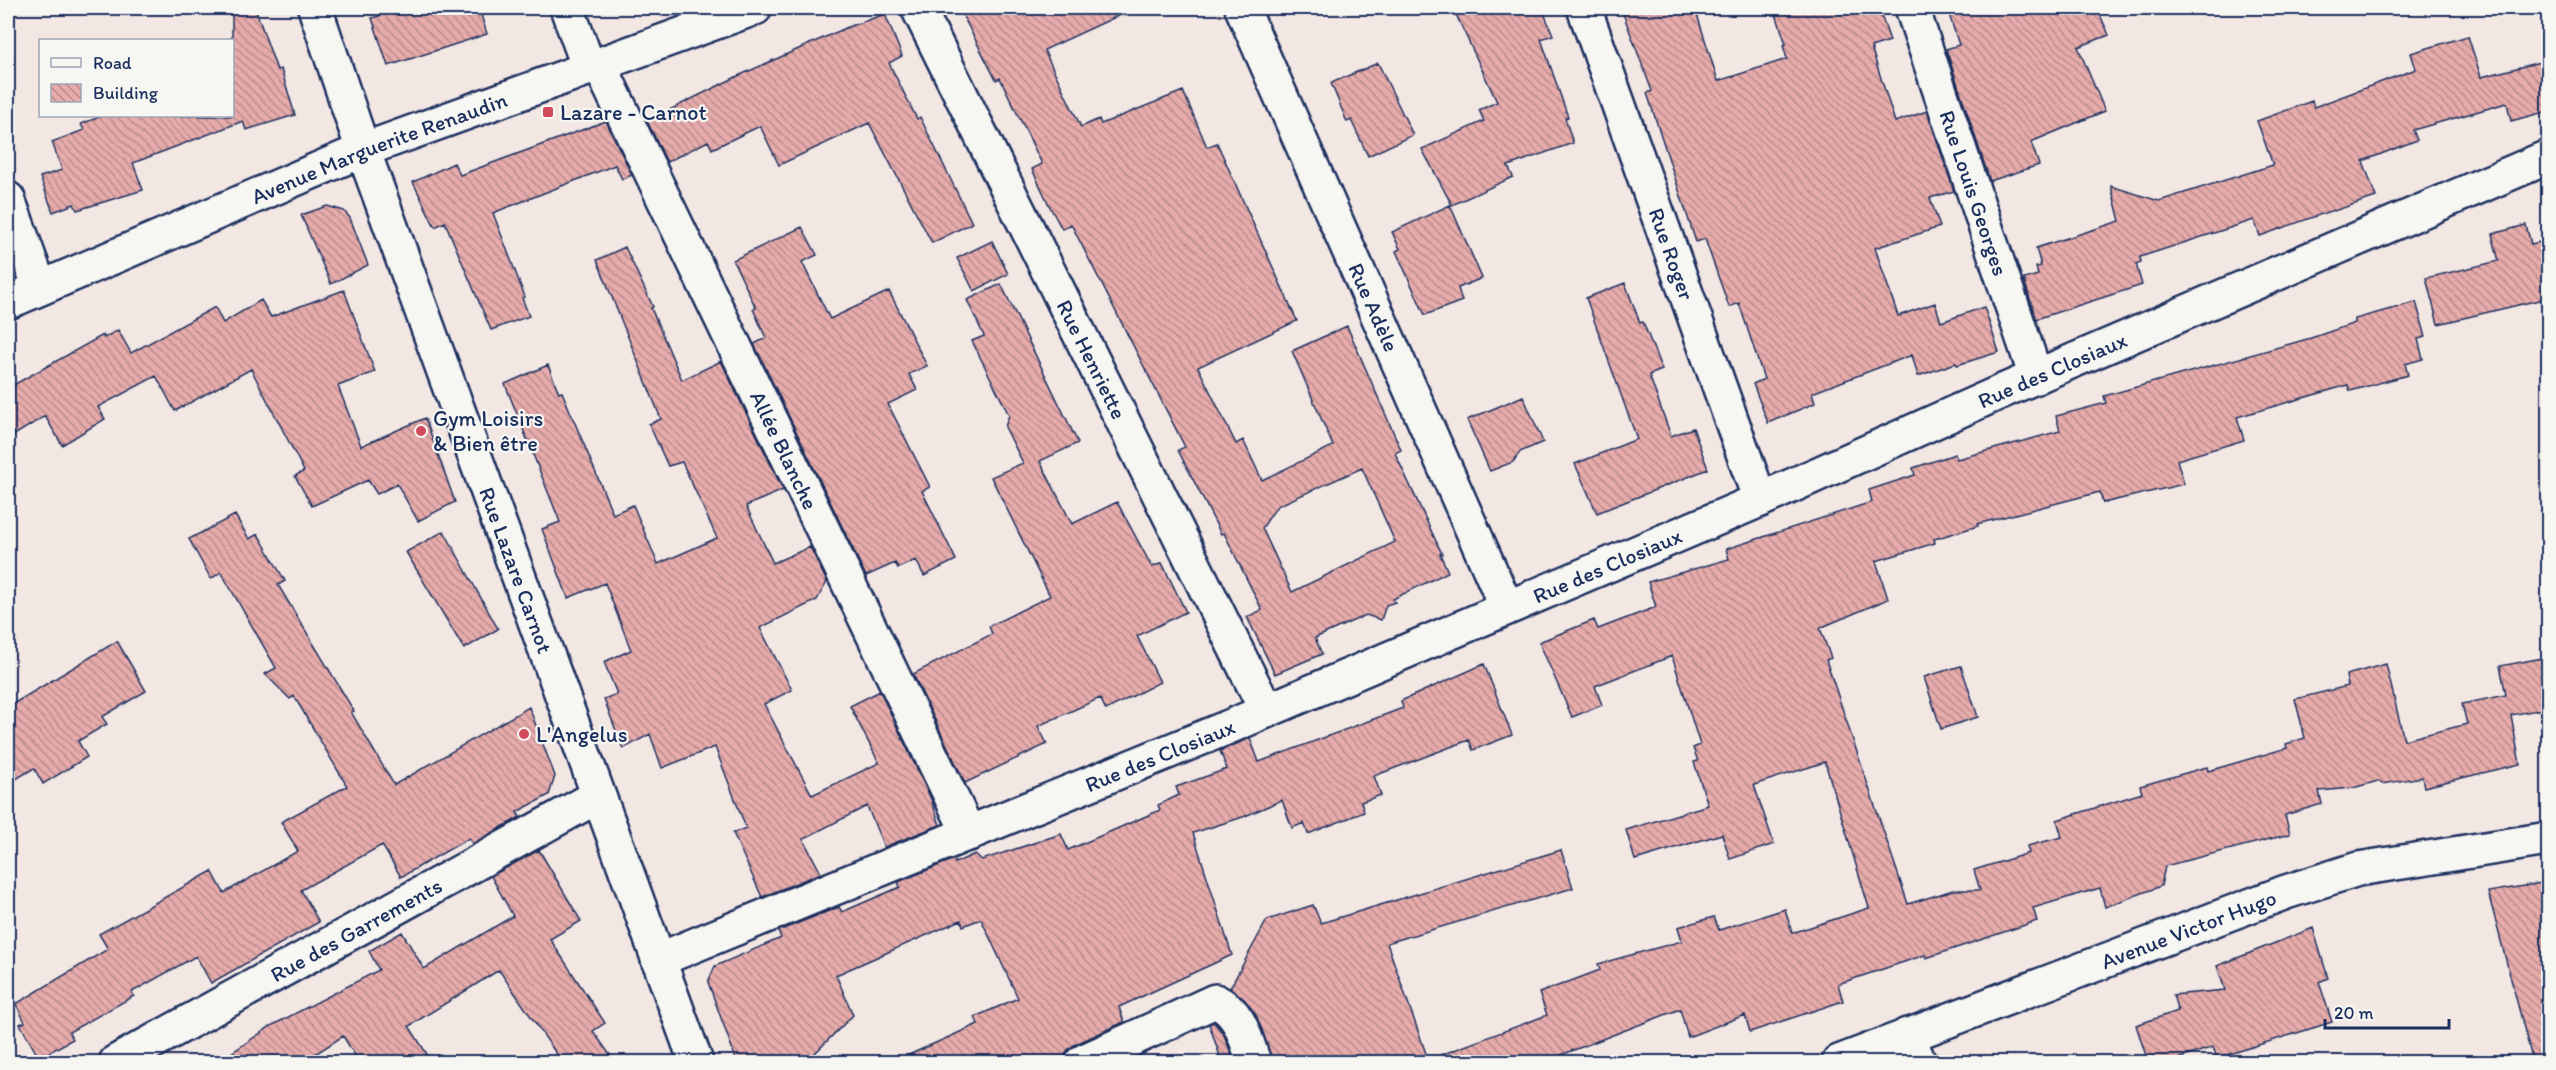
<svg xmlns="http://www.w3.org/2000/svg" width="2556" height="1070" font-family="Itim,sans-serif">
<style>
.building{fill:url(#building-back-hatch);stroke:#1b2f5e;stroke-width:1.5;fill-rule:evenodd}
.lines{fill:none;stroke-linecap:round;stroke-linejoin:round}
.minor-casing{stroke:#1b2f5e;stroke-width:38}
.minor{stroke:#f6f6f2;stroke-width:33}
.poi-dot{fill:#d1495b;stroke:#f6f6f2;stroke-width:2}
.labels{text-anchor:middle;dominant-baseline:central;stroke-width:4.5;stroke-linejoin:round;paint-order:stroke}
.poi-label{font-size:22px;fill:#1b2f5e;stroke:#f6f6f2;text-anchor:start}
.street-label{font-size:22px;fill:#1b2f5e;stroke:#f6f6f2}
</style>
<defs>
<pattern id="building-back-hatch" width="6" height="6" patternUnits="userSpaceOnUse" patternTransform="scale(1.5)"><rect width="6" height="6" fill="#e6abaa"/><path d="M-1 5l2 2M0 0l6 6M5-1l2 2" fill="none" stroke="#ba8c8e"/></pattern>
</defs>
<rect width="100%" height="100%" fill="#f3e7e4"/>
<filter id="ink" filterUnits="userSpaceOnUse"><feTurbulence type="fractalNoise" baseFrequency=".0167" numOctaves="2"/><feDisplacementMap in="SourceGraphic" scale="12" xChannelSelector="R" yChannelSelector="G"/><feConvolveMatrix kernelMatrix="1 2 1 2 8 2 1 2 1" color-interpolation-filters="sRGB"/></filter>
<g filter="url(#ink)">
<!-- building -->
<path class="building" d="M232,8H255L277,70L281,69L295,115L246,130L243,121L133,163L143,190L77,210L74,204L53,212L40,177L62,170L52,142L84,130L81,124L102,116H232Z
M404,8H479L487,34L388,66L372,18Z
M959,8H1135L1044,50L1081,127L1099,119L1101,124L1183,91L1207,147L1217,143L1297,321L1198,367L1236,444L1243,440L1262,480L1333,446L1292,351L1347,326L1401,450L1395,453L1442,554H1440L1448,572L1393,599L1395,602L1386,605L1381,620L1366,615L1315,638L1322,654L1275,674L1247,617L1262,610L1224,533L1221,534L1178,450L1185,447L1071,224L1062,229L1050,207L1032,169L1042,164L1000,78L996,80ZM1362,468L1395,542L1292,592L1262,528L1277,506Z
M1453,8H1542L1553,35L1541,39L1568,117L1565,118L1573,143L1508,166L1513,177L1452,205L1422,149L1484,121L1479,110L1497,102Z
M1621,8H1695L1718,81L1787,59L1783,45L1786,44L1774,8H1879L1890,41L1871,47L1895,122L1927,111L1954,191L1930,198L1940,227L1875,248L1898,316L1935,303L1941,322L1984,307L1999,352L1957,365L1956,363L1918,376L1912,355L1812,393L1815,403L1768,423L1753,384L1764,379L1739,303L1729,307L1705,239L1696,242L1647,93L1652,91Z
M1947,8H2097L2109,35L2078,47L2105,111L2031,142L2039,165L1990,181L1946,49L1959,45Z
M885,14L902,56L889,63L917,119L920,117L972,223L932,243L869,123L779,165L760,126L712,149L708,141L667,162L647,121L738,76L848,27Z
M2468,36L2481,77L2548,60V111L2511,121L2507,103L2413,130L2417,140L2363,161L2376,197L2334,211L2333,210L2260,236L2254,220L2140,257L2141,262L2136,264L2142,285L2036,319L2024,279L2038,275L2036,267L2041,266L2036,248L2120,221L2111,186L2159,201L2273,165L2257,121L2312,101L2314,107L2416,69L2411,53Z
M1378,63L1413,135L1368,156L1351,120L1347,122L1331,83Z
M606,121L632,175L622,179L615,165L493,213L525,297L522,298L529,316L491,330L445,222L435,227L413,182L454,163L460,175Z
M1450,205L1482,278L1458,288L1462,301L1425,315L1396,251L1400,249L1392,232Z
M327,206L344,211L350,218L368,265L331,284L301,215Z
M2526,225L2531,244L2548,240V298L2438,324L2426,278L2499,261L2492,234Z
M802,227L817,255L802,262L830,319L889,291L927,366L909,374L917,390L888,404L930,487L922,491L956,560L924,576L916,560L898,568L895,563L866,576L754,344L766,338L753,309L756,308L733,260Z
M992,241L1008,274L974,291L957,258Z
M625,247L653,307L651,308L682,380L721,361L783,490L746,506L773,563L810,547L827,582L817,600L760,628L792,690L764,704L812,795L879,763L850,706L880,691L931,799L940,825L884,847L867,806L803,839L821,873L762,897L733,833L746,828L715,747L662,768L650,734L623,749L604,699L617,694L604,662L631,650L605,583L568,598L542,529L560,522L505,384L548,365L559,393L562,392L613,514L633,505L658,564L717,538L682,462L668,466L649,424L661,419L597,260Z
M1625,283L1640,323L1643,322L1662,370L1649,375L1671,436L1693,428L1708,469L1597,513L1575,464L1637,439L1586,298Z
M1001,284L1078,443L1040,461L1072,524L1117,502L1152,567L1162,563L1186,612L1137,636L1160,682L1106,710L1100,698L1038,726L1047,744L965,783L913,674L992,634L989,626L1050,596L991,477L1023,463L1005,427L1009,415L972,341L984,336L967,300Z
M344,290L375,372L338,386L361,446L425,418L455,502L418,521L397,484L377,494L368,480L312,506L295,476L304,471L251,369L175,411L156,376L98,407L105,419L62,445L45,416L8,439V388L103,335L104,338L118,330L131,353L215,307L223,323L261,300L271,317Z
M2416,302L2426,337L2418,339L2423,359L2405,364L2408,375L2350,391L2348,385L2237,417L2244,440L2177,460L2184,484L2103,503L2100,492L1977,524L1978,526L1934,539L1935,543L1876,561L1888,599L1820,628L1831,658L1826,660L1908,904L1953,890H1980L1974,870L2029,853L2027,846L2062,837L2057,820L2142,793L2140,786L2207,767L2208,771L2287,748L2286,744L2305,738L2295,699L2348,686L2346,675L2386,664L2404,740L2467,724L2462,704L2506,695L2500,666L2548,657V708L2511,715L2520,764L2424,787L2422,777L2382,784L2378,781L2353,788L2319,791L2322,804L2285,815L2290,834L2165,866L2161,886L2105,907L2100,888L2033,908L2037,921L1926,958L1925,955L1838,984L1843,1001L1750,1032L1745,1015L1688,1037L1680,1009L1561,1055L1563,1062H1430V1059L1547,1015L1539,993L1600,970L1598,964L1682,941L1678,927L1714,917L1719,930L1785,909L1792,933L1869,908L1825,762L1754,785L1774,844L1730,859L1722,834L1635,860L1626,830L1708,805L1694,762L1698,761L1693,748L1700,745L1672,656L1595,686L1602,705L1572,717L1539,642L1594,620L1598,629L1656,607L1648,582L1729,559L1726,549L1872,502L1869,490L1915,475L1913,468L1955,454L1957,459L2060,431L2056,416L2106,403L2104,396L2311,338L2355,323V319Z
M1523,396L1543,442L1520,452L1513,462L1490,471L1467,420Z
M235,515L249,539L258,534L285,581L278,585L354,711L351,712L394,785L529,707L555,776L549,795L517,812L520,817L472,844L469,838L401,877L382,845L301,890L319,922L211,983L196,956L132,992L134,996L69,1032L73,1039L39,1058L20,1024L25,1022L16,1004L108,949L99,934L212,871L224,893L298,851L281,822L347,786L294,696L290,699L265,674L276,668L221,572L211,579L189,539Z
M444,531L498,629L464,649L406,552Z
M117,641L146,691L102,717L107,724L78,741L87,757L43,784L34,768L8,784V707Z
M1484,664L1512,735L1473,750L1469,740L1374,776L1381,795L1361,802L1364,812L1308,834L1304,823L1292,828L1282,800L1243,817L1193,833L1232,955L1119,1007L1124,1022L1074,1045L1066,1052L1064,1062H893L978,1024L975,1017L1018,998L981,919L963,926L961,920L836,975L853,1015L806,1062H737L708,982L715,966L781,938L778,931L839,907L842,912L900,887L898,882L954,859L955,863L975,854L982,860L1061,834L1068,850L1160,810L1158,805L1179,795L1176,787L1227,769L1220,751L1250,738L1259,762L1403,708L1401,701Z
M1961,666L1978,717L1941,729L1924,677Z
M539,850L581,921L550,939L605,1023L593,1031L615,1062H562L499,970L409,1026L432,1062H359L343,1036L303,1062H218L271,1026L379,970L369,951L402,932L424,969L513,916L491,876Z
M1561,850L1573,888L1387,943L1429,1062H1272L1257,1017L1245,1000L1230,988L1267,920L1313,905L1321,923Z
M2548,882V1062H2533L2488,892Z
M2313,928L2328,978L2319,982L2332,1022L2217,1058L2213,1047L2169,1062H2148L2136,1025L2178,1011L2173,995L2225,990L2217,966Z
M1214,1022L1224,1035L1233,1058L1222,1062L1209,1024Z"/>
<g class="lines">
<!-- minor casing -->
<g class="minor-casing">
<g id="minor">
<path id="s1" d="M315,8L363,150L696,1062"/>
<path d="M567,8L589,68"/>
<path id="s2" d="M918,8L1266,710"/>
<path id="s3" d="M1242,8L1506,606"/>
<path id="s4" d="M1584,8L1760,500"/>
<path id="s5" d="M1912,8L2036,377"/>
<path id="s6" d="M600,66L969,834"/>
<path d="M8,199L40,288"/>
<path id="s7" d="M8,302L363,150L755,8"/>
<path id="s8" d="M658,960L1231,726L1760,500L2005,390L2548,157"/>
<path d="M1907,1035L1919,1062"/>
<path id="s9" d="M116,1062L598,796"/>
<path d="M1082,1062L1215,1001C1241,1012 1245,1038 1254,1062"/>
<path id="s10" d="M1839,1062L2286,892L2358,869L2548,839"/>
</g>
</g>
<!-- minor -->
<use href="#minor" class="minor"/>
</g>
</g>
<!-- markers -->
<g class="poi-dot">
<rect x="542" y="106" width="12" height="12" rx="3"/>
<circle cx="421" cy="431" r="6"/>
<circle cx="524" cy="734" r="6"/>
</g>
<g class="labels">
<!-- poi labels -->
<g class="poi-label">
<text x="560" y="112">Lazare - Carnot</text>
<text x="433" y="418">Gym Loisirs<tspan x="433" dy="25">&amp; Bien être</tspan></text>
<text x="536" y="734">L'Angelus</text>
</g>
<!-- street labels -->
<g class="street-label">
<text stroke="none"><textPath href="#s7" startOffset="402">Avenue Marguerite Renaudin</textPath></text>
<text stroke="none"><textPath href="#s5" startOffset="195">Rue Louis Georges</textPath></text>
<text stroke="none"><textPath href="#s4" startOffset="261">Rue Roger</textPath></text>
<text stroke="none"><textPath href="#s3" startOffset="327">Rue Adèle</textPath></text>
<text stroke="none"><textPath href="#s2" startOffset="392">Rue Henriette</textPath></text>
<text stroke="none"><textPath href="#s8" startOffset="1514">Rue des Closiaux</textPath></text>
<text stroke="none"><textPath href="#s6" startOffset="426">Allée Blanche</textPath></text>
<text stroke="none"><textPath href="#s8" startOffset="1028">Rue des Closiaux</textPath></text>
<text stroke="none"><textPath href="#s1" startOffset="597">Rue Lazare Carnot</textPath></text>
<text stroke="none"><textPath href="#s8" startOffset="542">Rue des Closiaux</textPath></text>
<text stroke="none"><textPath href="#s10" startOffset="374">Avenue Victor Hugo</textPath></text>
<text stroke="none"><textPath href="#s9" startOffset="274">Rue des Garrements</textPath></text>
</g>
</g>
<!-- margin -->
<rect width="2556" height="1070" fill="none" stroke="#f6f6f2" stroke-width="30"/>
<rect x="15" y="15" width="2526" height="1040" fill="none" stroke="#1b2f5e" stroke-width="2" filter="url(#ink)"/>
<!-- legend -->
<rect x="39" y="39" width="195" height="78" fill="#f6f6f2" stroke="#9ea6b7" stroke-width="1.5"/>
<rect x="51" y="58" width="30" height="9" fill="#f6f6f2" stroke="#9ea6b7" stroke-width="1.5"/>
<text x="93" y="69" font-size="18" fill="#1b2f5e">Road</text>
<rect x="51" y="84" width="30" height="18" fill="url(#building-back-hatch)" stroke="#9ea6b7" stroke-width="1.5"/>
<text x="93" y="99" font-size="18" fill="#1b2f5e">Building</text>
<!-- scale -->
<path d="M2325 1019v9h124v-9" fill="none" stroke="#1b2f5e" stroke-width="3"/>
<text x="2334" y="1019" font-size="18" fill="#1b2f5e" stroke="#f6f6f2" stroke-width="4.5" paint-order="stroke">20 m</text>
</svg>
